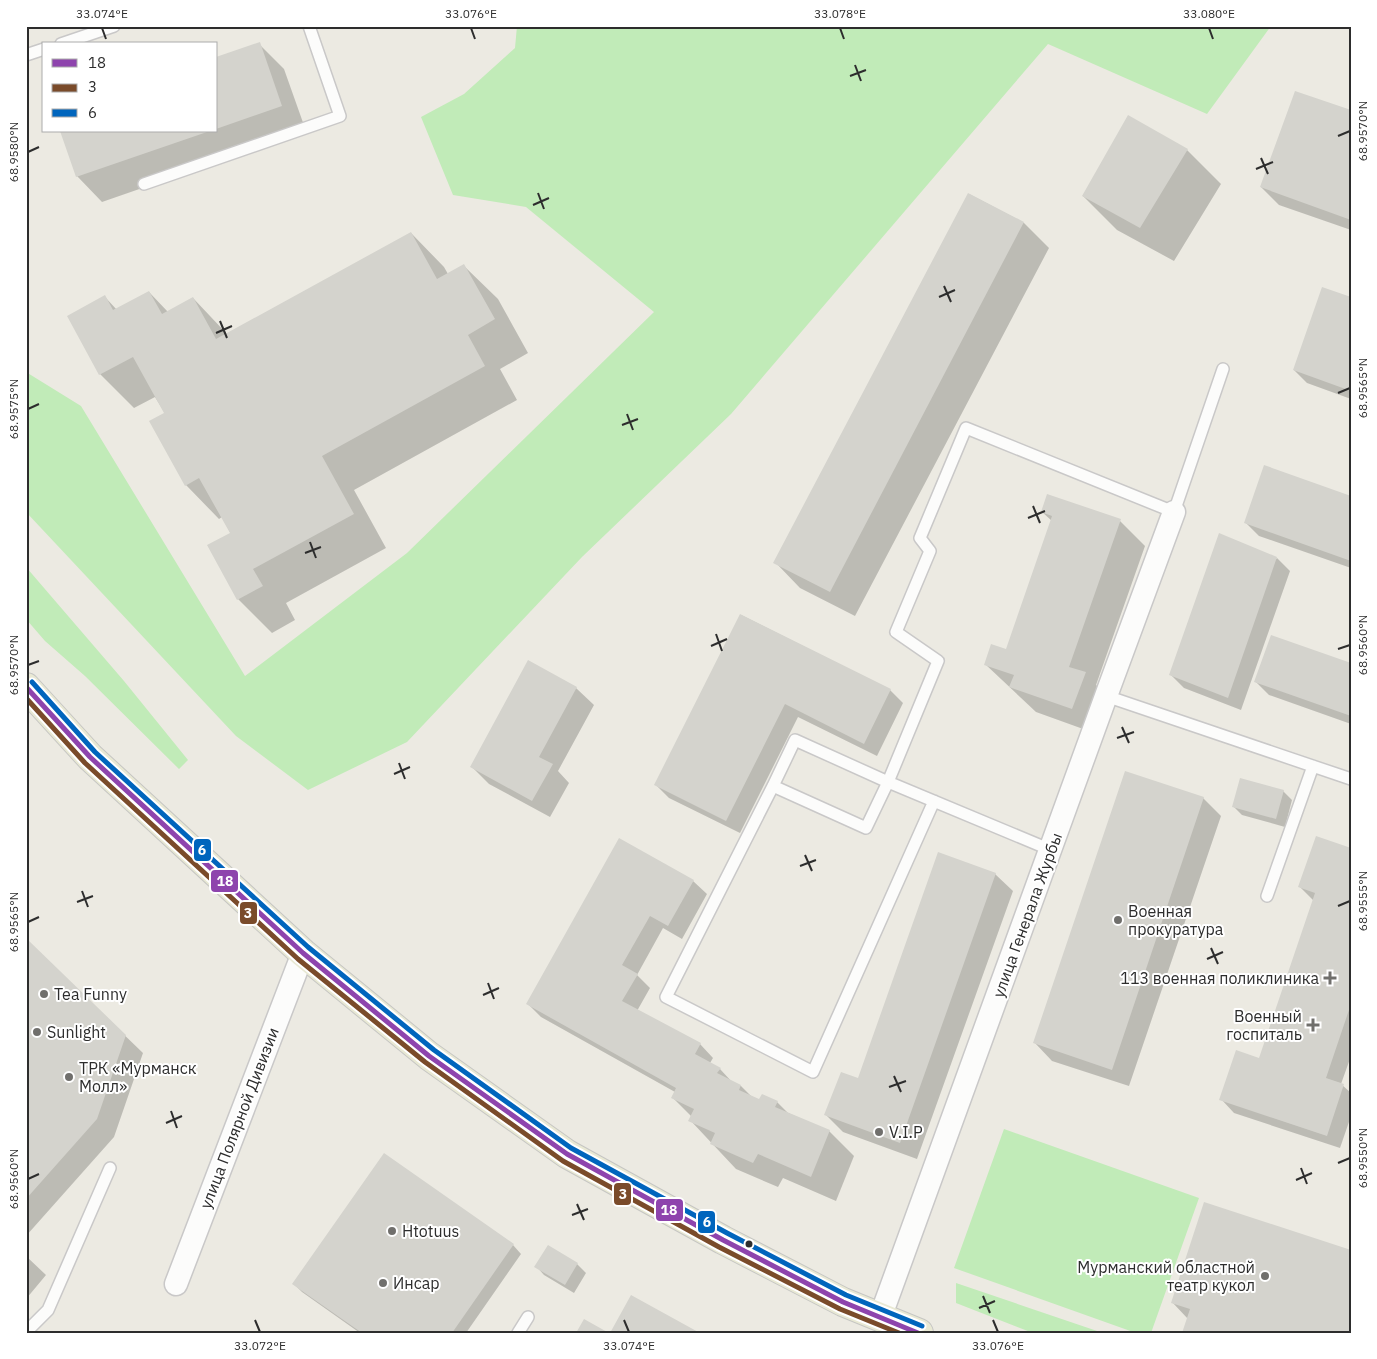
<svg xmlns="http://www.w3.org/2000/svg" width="1377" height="1359" font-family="'IBM Plex Sans',sans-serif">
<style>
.green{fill:#c1ebb8}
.shadow{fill:#0003}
.building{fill:#d4d3cd}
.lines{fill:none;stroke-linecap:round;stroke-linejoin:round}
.service-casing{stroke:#c9c8c8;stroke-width:14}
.minor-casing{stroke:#c9c8c8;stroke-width:25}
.primary-casing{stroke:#c6c6c3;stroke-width:30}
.service{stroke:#fcfcfb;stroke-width:11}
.minor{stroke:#fcfcfb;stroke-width:22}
.primary{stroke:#e9e9d4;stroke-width:28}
.bus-1-casing{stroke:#fff;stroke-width:9}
.bus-2-casing{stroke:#fff;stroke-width:9}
.bus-3-casing{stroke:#fff;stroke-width:9}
.bus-1{stroke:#8e44ad;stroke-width:5}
.bus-2{stroke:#7a4b2a;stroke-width:5}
.bus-3{stroke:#0065bd;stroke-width:5}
.ticks{fill:none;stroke:#2d2d2d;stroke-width:2}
.poi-dot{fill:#706f6c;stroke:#fff;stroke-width:2}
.bus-dot{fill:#2d2d2d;stroke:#fff;stroke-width:2}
.labels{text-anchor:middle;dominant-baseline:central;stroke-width:4;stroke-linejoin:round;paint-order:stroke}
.poi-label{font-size:16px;fill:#2d2d2d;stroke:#fff;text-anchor:start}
.street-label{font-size:16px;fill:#2d2d2d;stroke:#fff}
.line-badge{stroke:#fff;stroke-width:2}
.badge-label{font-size:14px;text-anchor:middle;font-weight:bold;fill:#fff}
.neatline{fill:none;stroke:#2d2d2d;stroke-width:2}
.ticks-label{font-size:12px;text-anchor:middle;fill:#2d2d2d}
</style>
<rect width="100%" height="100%" fill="#eceae2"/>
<!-- green -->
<path class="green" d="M517,26H1271L1207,114L1048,44L731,414L582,557L407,742L308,790L236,736L26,512V372L81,406L245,676L407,553L654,312L526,207L453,195L421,117L464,94L515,48Z
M26,567L124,681L188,760L179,769L85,676L45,641L26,619Z
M1004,1129L1199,1198L1151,1333H1136L954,1268Z
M956,1283L1103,1333H1033L956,1303Z"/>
<!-- shadow -->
<path class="shadow" d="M259,44L284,69L306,131L102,202L77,176L62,131H216V59Z
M1351,112V230L1279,205L1261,187Z
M1187,150L1221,184L1174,261L1117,230L1083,196Z
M969,194L1024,223L1049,248L855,616L800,588L775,562Z
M411,233L444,267L448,274L464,266L498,299L528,353L500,369L517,400L354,490L386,548L286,603L295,620L272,633L238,599L231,534L222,517L219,519L186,485L165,413L155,397L134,408L100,374L69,317L105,297L117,310L149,292L168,312L193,298L227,334Z
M1351,298V399L1307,383L1294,370Z
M1351,497V568L1259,536L1246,523Z
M1042,512L1120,521L1145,546L1096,685L1110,698L1097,734L1036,712L985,664L1007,650L1052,521Z
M1277,558L1290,571L1241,710L1184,688L1171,675Z
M741,615L890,690L903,703L877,756L798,717L740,833L669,798L656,785Z
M1351,664V724L1269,695L1256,682Z
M576,688L594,705L558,771L569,783L550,817L489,784L471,766Z
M1283,791L1292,800L1285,827L1242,815L1233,806Z
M1203,798L1221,816L1129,1086L1052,1061L1035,1043Z
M1351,849V1056L1341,1084L1351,1093V1116L1340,1148L1234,1113L1221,1099L1260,1059L1314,901L1300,887Z
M995,874L1013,891L917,1159L843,1132L826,1115L858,1080Z
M693,881L707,894L682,939L663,928L637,975L650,988L637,1011L700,1044L713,1058L710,1063L720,1069L733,1083L741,1086L752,1097L760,1101L777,1102L788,1113L829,1131L854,1156L836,1201L783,1178L778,1187L736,1169L690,1120L692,1117L672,1097L675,1092L541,1017L528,1004Z
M26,940L143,1053L114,1137L26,1236Z
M513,1245L521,1254L466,1333H360L302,1292L294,1284Z
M548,1246L577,1264L586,1273L574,1293L544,1275L536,1266Z
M1351,1252L1188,1319L1172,1302Z
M26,1256L46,1275L26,1299Z"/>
<!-- building -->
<path class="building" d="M260,42L282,106L216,129V57Z
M1295,91L1351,110V220L1260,187Z
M1128,115L1188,149L1140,228L1082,196Z
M60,131H207V132L76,177Z
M968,193L1024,222L830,592L773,563Z
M411,232L437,279L464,264L495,319L468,335L485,366L322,456L354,514L253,569L263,586L237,600L207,545L230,533L199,478L185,486L149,421L164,413L133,357L99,375L67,316L105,295L113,310L149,291L162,314L193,297L216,339Z
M1322,287L1351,297V391L1293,370Z
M1264,465L1351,496V561L1244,523Z
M1047,494L1121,519L1069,667L1086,672L1072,709L1009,687L1014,675L984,665L991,644L1006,649L1052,516L1041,512Z
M1219,533L1277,557L1228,698L1169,675Z
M740,614L891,689L864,744L785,704L726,821L654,785Z
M1271,635L1351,663V716L1254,682Z
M528,660L577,687L539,757L553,764L532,801L470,767Z
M1125,771L1204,797L1112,1070L1033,1043Z
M1240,778L1284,790L1276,819L1232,807Z
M1316,836L1351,848V1004L1326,1078L1344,1084L1327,1136L1219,1100L1236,1050L1259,1058L1315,893L1298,887Z
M619,838L694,880L668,926L650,916L622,965L638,974L622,1001L701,1043L695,1054L721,1068L717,1073L741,1085L739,1090L759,1099L762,1094L778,1101L775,1107L830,1130L811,1177L758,1154L753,1163L710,1144L715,1133L688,1121L694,1109L671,1098L676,1088L526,1004Z
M938,852L996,873L900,1143L824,1115L841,1072L858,1078Z
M26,938L126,1035L97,1119L26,1199Z
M384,1153L514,1244L452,1333H362L292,1284Z
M1204,1202L1351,1250V1333H1182L1190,1309L1171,1303Z
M548,1245L578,1263L565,1285L534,1267Z
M631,1295L700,1333H610Z
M584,1319L609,1333H576Z"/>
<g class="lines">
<!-- service casing -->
<g class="service-casing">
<path id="service" d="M61,44L114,26
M26,55L44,49
M144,184L340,116L309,26
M1106,696L1351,779
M773,786L866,828L888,782L795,740L773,786L666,997L813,1072L934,801
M1051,850L888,782L938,661L896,632L930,551L920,538L966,428L1174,512L1223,369
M1267,896L1313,766
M26,1332L48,1310L110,1168
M518,1333L528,1317"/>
</g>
<!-- minor casing -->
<g class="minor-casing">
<path id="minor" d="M176,1284L303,953
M880,1318L1106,696L1174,512"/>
</g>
<!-- primary casing -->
<g class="primary-casing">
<path id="primary" d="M26,687L90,757L303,953L429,1056L567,1154L723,1240L843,1302L919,1333"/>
</g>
<!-- service -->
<use href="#service" class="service"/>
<!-- minor -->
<use href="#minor" class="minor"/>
<!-- primary -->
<use href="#primary" class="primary"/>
<!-- bus-1 casing -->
<g class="bus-1-casing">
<path id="bus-1" d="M26,687L90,757L303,953L429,1056L567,1154L723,1240L843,1302L918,1333"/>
</g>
<!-- bus-2 casing -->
<g class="bus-2-casing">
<path id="bus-2" d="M26,698L85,763L298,959L425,1062L563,1161L719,1247L840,1309L899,1333"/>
</g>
<!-- bus-3 casing -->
<g class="bus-3-casing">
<path id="bus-3" d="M32,682L95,752L308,947L434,1050L571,1148L727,1233L846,1295L922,1326"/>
</g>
<!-- bus-1 -->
<use href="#bus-1" class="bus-1"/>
<!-- bus-2 -->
<use href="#bus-2" class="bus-2"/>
<!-- bus-3 -->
<use href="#bus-3" class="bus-3"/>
</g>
<!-- ticks -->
<path class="ticks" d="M102,28L106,39M471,28L475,39M840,28L844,39M1209,28L1213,39M855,65L861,81M850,76L866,70M1338,136L1350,131M28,152L39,147M1261,158L1268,174M1256,169L1273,162M538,193L544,209M533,205L549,198M944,286L951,302M939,297L955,290M220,321L227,338M216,333L232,326M1338,393L1350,388M28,409L39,404M627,414L633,430M622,425L638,419M1033,506L1040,523M1028,518L1045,511M310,542L316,558M305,553L321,547M716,634L722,651M711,646L727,639M1338,649L1350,645M28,665L39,661M1122,727L1129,743M1117,738L1134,732M399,763L405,779M394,774L410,767M805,855L812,871M800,866L816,860M82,891L88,907M77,902L93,896M1338,906L1350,901M28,922L39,917M1211,948L1218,964M1207,959L1223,952M488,983L494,999M483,995L499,988M894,1076L901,1092M889,1087L906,1081M171,1111L177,1128M166,1123L182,1116M1338,1163L1350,1158M1301,1168L1307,1184M28,1179L39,1174M1296,1180L1312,1173M577,1204L584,1220M572,1215L588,1209M983,1296L990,1313M979,1308L995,1301M255,1320L260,1332M624,1320L629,1332M993,1320L998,1332"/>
<!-- markers -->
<g class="poi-dot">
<circle cx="1118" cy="920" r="5"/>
<path d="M1327.5 970.5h5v5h5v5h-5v5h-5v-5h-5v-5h5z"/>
<circle cx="44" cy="994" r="5"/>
<path d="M1310.5 1017.5h5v5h5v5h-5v5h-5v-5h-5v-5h5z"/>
<circle cx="37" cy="1032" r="5"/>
<circle cx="69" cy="1077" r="5"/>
<circle cx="879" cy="1132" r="5"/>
<circle cx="392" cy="1231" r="5"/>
<circle cx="1265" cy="1276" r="5"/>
<circle cx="383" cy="1283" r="5"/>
</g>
<circle class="bus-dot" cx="749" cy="1244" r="4.5"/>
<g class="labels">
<!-- poi labels -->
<g class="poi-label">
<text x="1128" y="911">Военная<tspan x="1128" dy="18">прокуратура</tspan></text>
<text x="1319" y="978" text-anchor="end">113 военная поликлиника</text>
<text x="54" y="994">Tea Funny</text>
<text x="1302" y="1016" text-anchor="end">Военный<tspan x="1302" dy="18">госпиталь</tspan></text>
<text x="47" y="1032">Sunlight</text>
<text x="79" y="1068">ТРК «Мурманск<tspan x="79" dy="18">Молл»</tspan></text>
<text x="889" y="1132">V.I.P</text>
<text x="402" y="1231">Htotuus</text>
<text x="1255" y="1267" text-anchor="end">Мурманский областной<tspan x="1255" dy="18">театр кукол</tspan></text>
<text x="393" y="1283">Инсар</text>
</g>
<!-- street labels -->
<g class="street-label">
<text transform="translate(1027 915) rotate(-70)">улица Генерала Журбы</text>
<text transform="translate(239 1118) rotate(-69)">улица Полярной Дивизии</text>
</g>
</g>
<g class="line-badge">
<rect x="193" y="838" width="19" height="24" rx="5" fill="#0065bd"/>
<rect x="210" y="869" width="29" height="24" rx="5" fill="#8e44ad"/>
<rect x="239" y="901" width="19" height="24" rx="5" fill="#7a4b2a"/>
<rect x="613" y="1182" width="19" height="24" rx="5" fill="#7a4b2a"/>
<rect x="655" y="1198" width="29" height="24" rx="5" fill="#8e44ad"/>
<rect x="697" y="1210" width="19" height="24" rx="5" fill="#0065bd"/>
</g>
<g class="badge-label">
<text x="202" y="855">6</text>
<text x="225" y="886">18</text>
<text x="248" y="918">3</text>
<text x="623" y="1199">3</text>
<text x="669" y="1215">18</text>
<text x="707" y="1227">6</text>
</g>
<!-- border -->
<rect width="1377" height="1359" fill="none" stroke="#ffffff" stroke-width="55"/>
<!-- legend -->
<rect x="42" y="42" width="175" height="90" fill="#ffffff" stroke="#ababab"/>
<rect x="52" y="59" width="25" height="8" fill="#8e44ad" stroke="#ababab"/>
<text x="88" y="68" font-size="15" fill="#2d2d2d">18</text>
<rect x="52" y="84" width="25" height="8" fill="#7a4b2a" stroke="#ababab"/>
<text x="88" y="92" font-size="15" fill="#2d2d2d">3</text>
<rect x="52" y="109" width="25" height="8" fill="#0065bd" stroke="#ababab"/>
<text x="88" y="118" font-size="15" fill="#2d2d2d">6</text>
<rect x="28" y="28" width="1322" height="1304" class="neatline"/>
<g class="ticks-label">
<text x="102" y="18">33.074°E</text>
<text x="471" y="18">33.076°E</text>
<text x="840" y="18">33.078°E</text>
<text x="1209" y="18">33.080°E</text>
<text transform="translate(1363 131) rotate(-90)" y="4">68.9570°N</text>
<text transform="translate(14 152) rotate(-90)" y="4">68.9580°N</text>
<text transform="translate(1363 388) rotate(-90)" y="4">68.9565°N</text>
<text transform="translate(14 409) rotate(-90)" y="4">68.9575°N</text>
<text transform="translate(1363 645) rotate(-90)" y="4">68.9560°N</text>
<text transform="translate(14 665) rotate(-90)" y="4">68.9570°N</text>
<text transform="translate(1363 901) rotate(-90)" y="4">68.9555°N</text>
<text transform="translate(14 922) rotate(-90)" y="4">68.9565°N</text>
<text transform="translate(1363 1158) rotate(-90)" y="4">68.9550°N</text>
<text transform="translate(14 1179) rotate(-90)" y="4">68.9560°N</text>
<text x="260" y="1350">33.072°E</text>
<text x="629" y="1350">33.074°E</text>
<text x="998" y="1350">33.076°E</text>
</g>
</svg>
